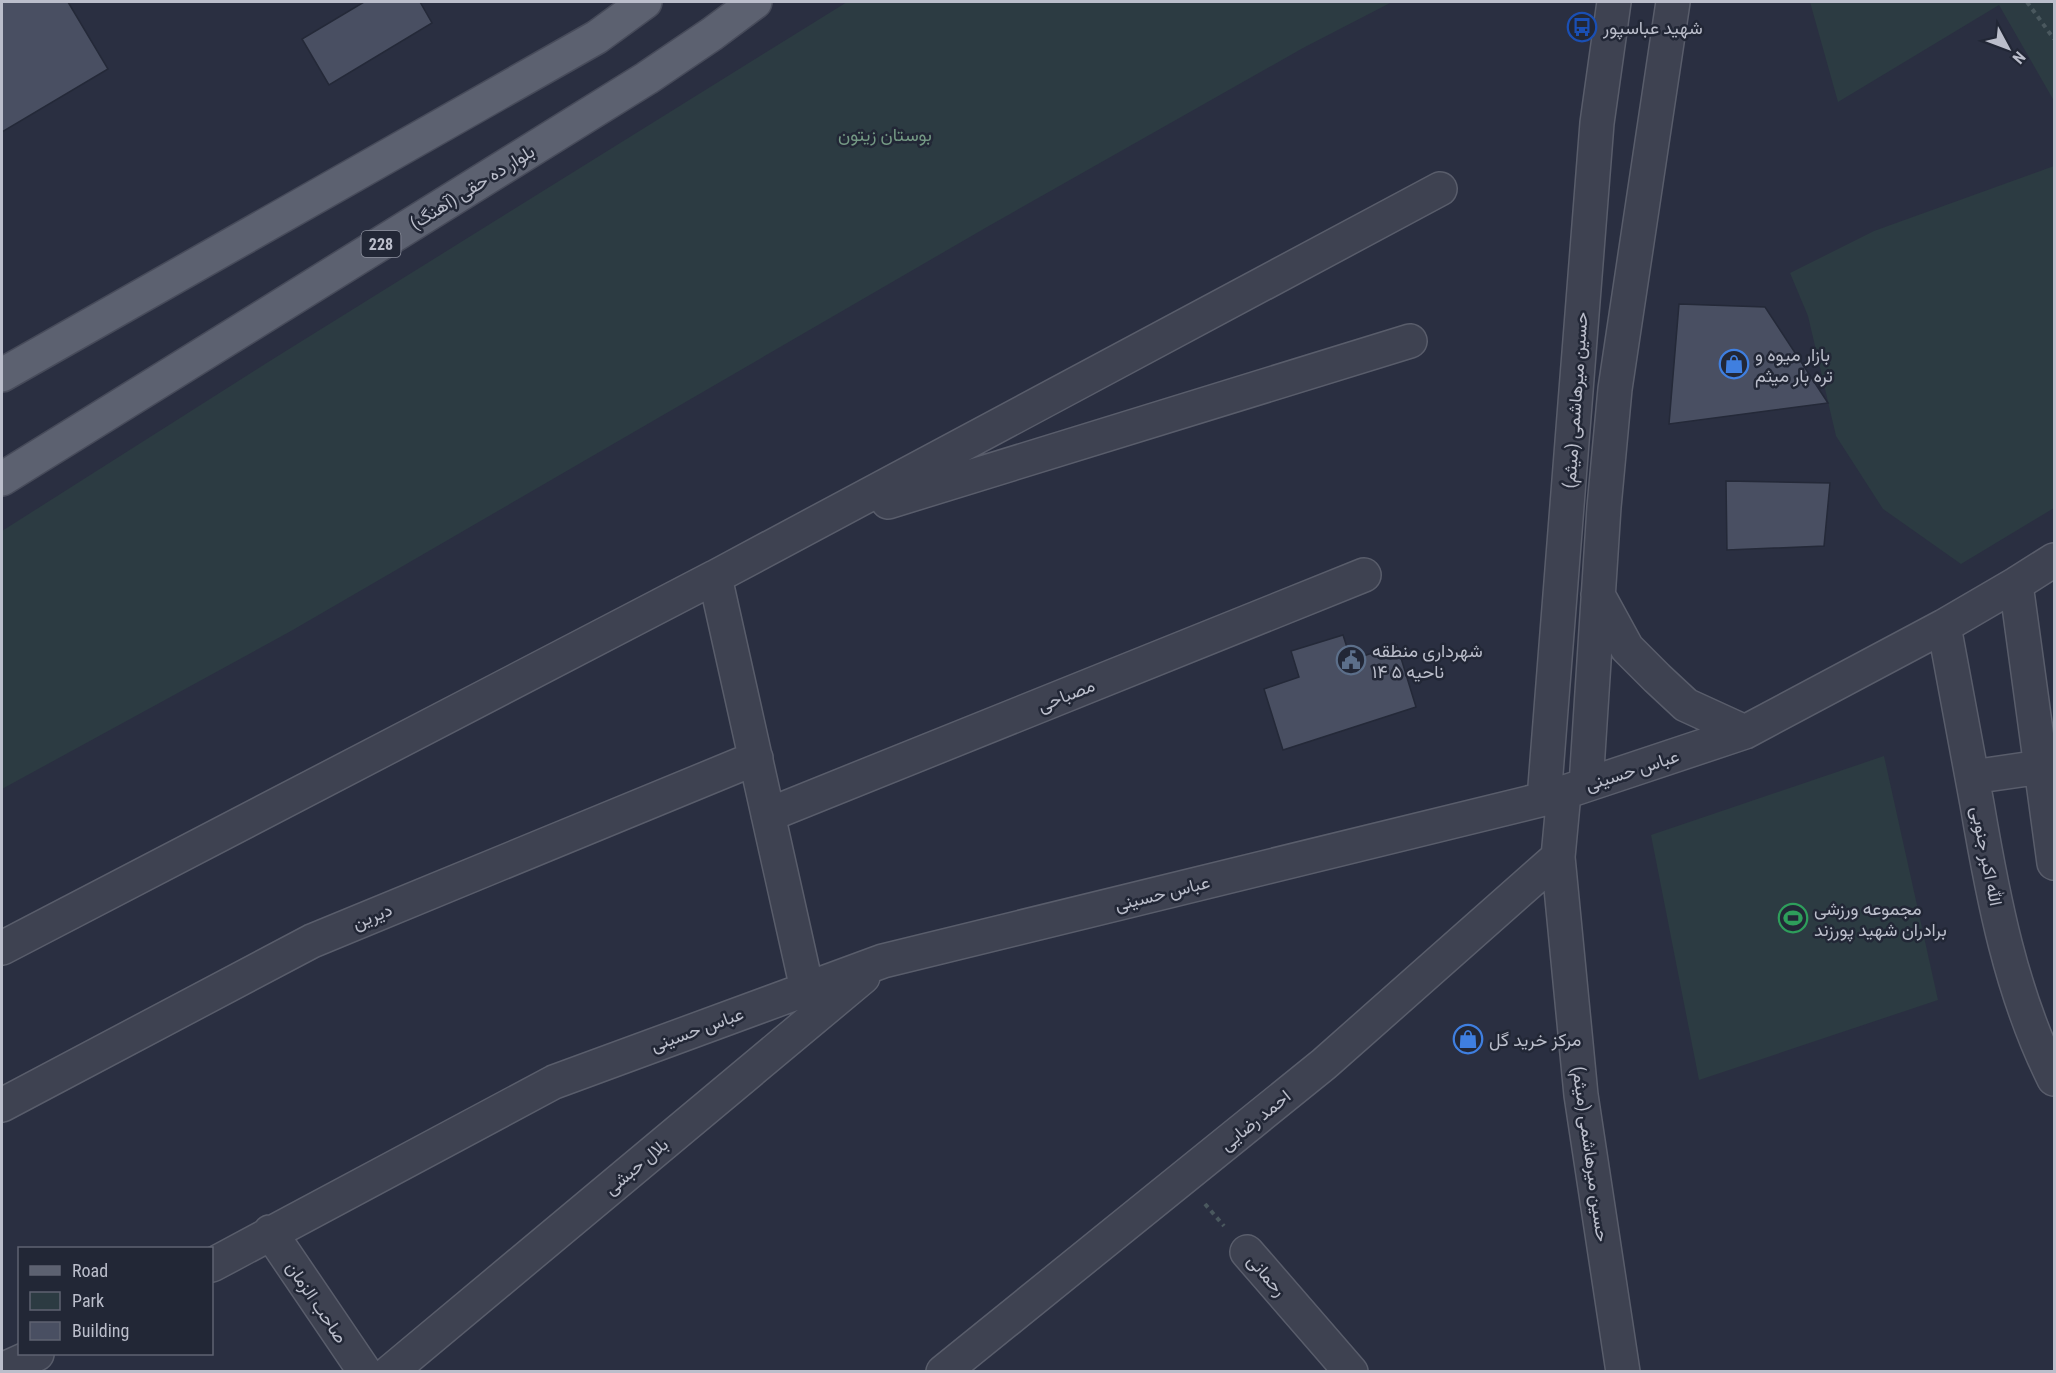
<svg xmlns="http://www.w3.org/2000/svg" width="2056" height="1373" font-family="'Roboto Condensed',Vazirmatn,sans-serif">
<style>
.green{fill:#2c3b42}
.building{fill:#494f62;stroke:#242938;stroke-width:1.5}
.lines{fill:none;stroke-linecap:round;stroke-linejoin:round}
.minor-casing{stroke:#595d6b;stroke-width:36}
.major-casing{stroke:#474b5a;stroke-width:36}
.path{stroke:#4a585e;stroke-width:4;stroke-dasharray:4.5 4.5;stroke-linecap:butt}
.minor{stroke:#3e4251;stroke-width:33}
.major{stroke:#5c6170;stroke-width:33}
.labels{text-anchor:middle;dominant-baseline:central;stroke-width:5;stroke-linejoin:round;paint-order:stroke}
.shield{fill:#222736;stroke:#8d919e;stroke-width:1.5}
.shield-label{font-size:16px;font-weight:bold;fill:#bbbecb}
.poi-label{font-size:18px;fill:#bbbecb;stroke:#222736;text-anchor:start}
.park-label{font-size:18px;fill:#749984;stroke:#222736}
.street-label{font-size:18px;fill:#bbbecb;stroke:#222736}
</style>
<rect width="100%" height="100%" fill="#2a2f41"/>
<!-- green -->
<path class="green" d="M847,2H1392L1303,48L987,227L291,631L2,789V531L273,359Z
M1810,2H2054V101L1999,5L1838,102Z
M2054,166V508L1961,564L1883,509L1836,436L1808,316L1790,273L1874,231Z
M1884,756L1938,1000L1699,1080L1651,835Z"/>
<!-- building -->
<path class="building" d="M2,2H68L108,69L2,132Z
M364,2H420L432,23L329,85L302,39Z
M1679,304L1765,307L1828,403L1669,424Z
M1726,481L1830,483L1824,546L1727,550Z
M1343,635L1351,660L1397,645L1416,707L1283,750L1264,689L1299,677L1291,651Z"/>
<g class="lines">
<!-- minor casing -->
<g class="minor-casing">
<path id="minor" d="M888,502L1410,341
M2016,584L2054,863
M1598,595L1627,648L1657,678L1686,705L1745,732
M1944,626C1955,685 1966,745 1977,804C1993,898 2011,993 2054,1079
M1972,777L2041,767
M1586,785L1604,507L1615,389L1673,2
M1564,793L1558,857L1581,1095L1623,1372
M1544,799L1597,123L1614,2
M768,815L1364,575
M2,948L715,577
M807,989L715,577L1440,189
M2,1105L312,941L756,758
M270,1232L365,1372
M1247,1252L1351,1372
M212,1265L554,1082L883,961L1544,799L1745,732L1944,626L2016,584L2054,560
M2,1370L37,1354
M390,1372L863,977
M943,1372L1324,1064L1558,857"/>
</g>
<!-- major casing -->
<g class="major-casing">
<path id="major" d="M2,375L597,37L645,2
M2,479L647,78L712,34L755,2"/>
</g>
<!-- path -->
<path class="path" d="M2027,2L2054,39
M1205,1204L1224,1226"/>
<!-- minor -->
<use href="#minor" class="minor"/>
<!-- major -->
<use href="#major" class="major"/>
</g>
<!-- icons -->
<defs>
<g id="bus-ring" transform="scale(1.5)"><circle r="9.5" fill="#222736" stroke="#1a4fb4" stroke-width="1.5"/><path d="M-5-6H5V4H4V6H2V4H-2V6H-4V4H-5ZM-3.5-4V0h7V-4ZM-3.5 1.2v1.5H-2V1.2ZM2 1.2v1.5H3.5V1.2Z" fill="#1a4fb4"/></g>
<g id="shop-ring" transform="scale(1.5)"><circle r="9.5" fill="#222736" stroke="#3f7fe0" stroke-width="1.5"/><path d="M-5-2.5h2.3a2.7 3.5 0 0 1 5.4 0H5L5.5 6h-11ZM-1.5-2.5h3a1.5 2.3 0 0 0-3 0Z" fill="#3f7fe0"/></g>
<g id="civic-ring" transform="scale(1.5)"><circle r="9.5" fill="#222736" stroke="#5c6f8a" stroke-width="1.5"/><path d="M-.6-6.5H3V-4.5H.6V-3L4-1V1h2V6H-6V1h2V-1L-.6-3ZM-1.2 2.5V6h2.4V2.5Z" fill="#5c6f8a"/></g>
<g id="stadium-ring" transform="scale(1.5)"><circle r="9.5" fill="#222736" stroke="#2e9e5b" stroke-width="1.5"/><path d="M0-5a6.5 5 0 1 0 0 10a6.5 5 0 1 0 0-10ZM-3.5-1.8h7v3.6h-7Z" fill="#2e9e5b"/></g>
</defs>
<g fill-rule="evenodd">
<use href="#bus-ring" x="1582" y="27"/>
<use href="#shop-ring" x="1734" y="364"/>
<use href="#civic-ring" x="1351" y="660"/>
<use href="#stadium-ring" x="1793" y="918"/>
<use href="#shop-ring" x="1468" y="1039"/>
</g>
<g class="labels">
<!-- shield labels -->
<rect class="shield" x="361.5" y="231" width="39" height="26" rx="4.5"/>
<g class="shield-label">
<text x="381" y="244">228</text>
</g>
<!-- poi labels -->
<g class="poi-label">
<text x="1603" y="27">شهید عباسپور</text>
<text x="1755" y="354">بازار میوه و<tspan x="1755" dy="21">تره بار میثم</tspan></text>
<text x="1372" y="650">شهرداری منطقه<tspan x="1372" dy="21">۱۴ ناحیه ۵</tspan></text>
<text x="1814" y="908">مجموعه ورزشی<tspan x="1814" dy="21">برادران شهید پورزند</tspan></text>
<text x="1489" y="1039">مرکز خرید گل</text>
</g>
<!-- park labels -->
<g class="park-label">
<text x="885" y="134">بوستان زیتون</text>
</g>
<!-- street labels -->
<g class="street-label">
<text transform="translate(472 187) rotate(-32)">بلوار ده حقی (آهنگ)</text>
<text transform="translate(1575 400) rotate(-86)">حسین میرهاشمی (میثم)</text>
<text transform="translate(1066 695) rotate(-22)">مصباحی</text>
<text transform="translate(1632 770) rotate(-18)">عباس حسینی</text>
<text transform="translate(1987 856) rotate(79)">الله اکبر جنوبی</text>
<text transform="translate(1162 893) rotate(-14)">عباس حسینی</text>
<text transform="translate(372 916) rotate(-22)">دیرین</text>
<text transform="translate(697 1029) rotate(-20)">عباس حسینی</text>
<text transform="translate(1255 1120) rotate(-39)">احمد رضایی</text>
<text transform="translate(1591 1154) rotate(82)">حسین میرهاشمی (میثم)</text>
<text transform="translate(636 1166) rotate(-40)">بلال حبشی</text>
<text transform="translate(1267 1275) rotate(49)">رحمانی</text>
<text transform="translate(317 1302) rotate(56)">صاحب الزمان</text>
</g>
</g>
<!-- border -->
<rect width="2056" height="1373" fill="none" stroke="#bbbecb" stroke-width="6"/>
<!-- legend -->
<rect x="18" y="1247" width="195" height="108" fill="#222736" stroke="#5f6372" stroke-width="1.5"/>
<rect x="30" y="1266" width="30" height="9" fill="#5c6170" stroke="#5f6372" stroke-width="1.5"/>
<text x="72" y="1277" font-size="18" fill="#bbbecb">Road</text>
<rect x="30" y="1292" width="30" height="18" fill="#2c3b42" stroke="#5f6372" stroke-width="1.5"/>
<text x="72" y="1307" font-size="18" fill="#bbbecb">Park</text>
<rect x="30" y="1322" width="30" height="18" fill="#494f62" stroke="#5f6372" stroke-width="1.5"/>
<text x="72" y="1337" font-size="18" fill="#bbbecb">Building</text>
<!-- north arrow -->
<g transform="translate(2008 48) rotate(131)" stroke="#222736" stroke-width="4.5" paint-order="stroke">
<path d="M0-4.5L10 22L0 15L-10 22Z" fill="#bbbecb"/>
<text y="-9" font-size="16" font-weight="bold" text-anchor="middle" fill="#bbbecb">N</text>
</g>
</svg>
